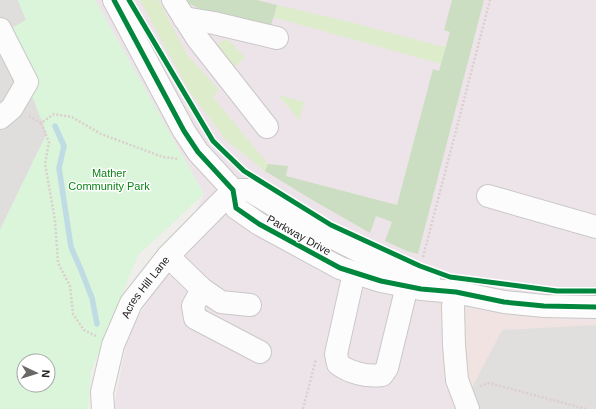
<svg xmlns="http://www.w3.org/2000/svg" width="596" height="409" font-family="Arial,sans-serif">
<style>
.residential{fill:#dfdedc}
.commercial{fill:#f1e3e1}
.industrial{fill:#ede4e9}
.grass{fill:#ddeccb}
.forest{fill:#cbdec1}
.park{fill:#daf5da;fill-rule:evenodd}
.parking{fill:#e0dfde}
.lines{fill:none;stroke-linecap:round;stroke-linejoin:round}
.stream{stroke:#bfdbe3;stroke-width:5.5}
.minor-casing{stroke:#c9c8c7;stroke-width:24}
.path{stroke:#dccecd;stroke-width:2.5;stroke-dasharray:2 2;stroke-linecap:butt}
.minor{stroke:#fdfcfc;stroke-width:22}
.cycleway-casing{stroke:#fff;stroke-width:8}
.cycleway{stroke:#00873e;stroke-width:5}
.labels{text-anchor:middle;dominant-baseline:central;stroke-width:3;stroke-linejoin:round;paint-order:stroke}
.park-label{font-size:11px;fill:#0c8416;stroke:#fff}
.street-label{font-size:11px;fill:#222;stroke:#fff}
</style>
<rect width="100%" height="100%" fill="#f0eeeb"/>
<!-- residential -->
<path class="residential" d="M0,0H18L26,20L6,32L47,133L0,230Z"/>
<!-- commercial -->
<path class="commercial" d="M437,304L500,313L581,321H596V409H458L442,372V329Z"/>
<!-- industrial -->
<path class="industrial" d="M95,0H596V321H581L500,313L437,304L442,329V372L458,409H113L129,332L169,267L204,194Z"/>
<!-- grass -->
<path class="grass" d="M140,0H158L188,56L219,90L213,97L268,164L265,171L226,140L189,91Z
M277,5L350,22L440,46H446L441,64L273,17Z
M226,40L230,41L245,58L230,71L216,47L222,41Z
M278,95L304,102L299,120Z"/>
<!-- forest -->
<path class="forest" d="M182,0H257L277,5L270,29L204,11Z
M452,0H484L418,254L407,251L385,241L392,222L376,216L370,233L309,198L265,171L268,164L288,166L286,176L397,205L433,69L439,71L450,32L444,30Z"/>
<!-- park -->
<path class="park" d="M18,0H95L204,194L138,255L91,371L88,409H0V230L47,133L6,32L26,20ZM24,361H48V385H24Z"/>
<!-- parking -->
<path class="parking" d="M596,325V409H461L502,330Z"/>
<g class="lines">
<!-- stream -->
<path class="stream" d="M55,126L64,146L59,168L71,247L81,270L92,298L97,324"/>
<!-- minor casing -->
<g class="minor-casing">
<g id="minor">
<path d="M114,0L184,131L198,152L233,190L236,208L259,224L340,268L381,281L421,289L456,292L504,302L544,306L596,307"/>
<path d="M173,0L197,38L267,127"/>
<path d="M184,18L214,23L277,38"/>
<path d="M0,29L27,82L12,108L0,118"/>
<path d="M233,190H249L300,221L347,245L377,260L429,280"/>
<path d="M488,196L596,227"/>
<path d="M168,256L202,289L221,302L250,305"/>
<path d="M354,273L336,354L338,364C350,373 367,377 382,375L387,368L407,286"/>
<path d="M202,289L193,306L195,318L260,352"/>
<path d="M456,292L453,306L454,345L457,380L468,409"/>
<path id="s1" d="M103,409L102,392L113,345L131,303L168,256L233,190"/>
</g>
</g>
<!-- path -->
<path class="path" d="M29,116L41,123L54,114L72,117L101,134L163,157L178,159
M41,123L49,142L45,164L55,220L58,263L70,286L73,314L84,330L96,336
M423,257L490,0
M480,386L489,383L586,409
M303,409L316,359"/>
<!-- minor -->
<use href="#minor" class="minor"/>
<!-- cycleway casing -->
<g class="cycleway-casing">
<path id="cycleway" d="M114,0L184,131L198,152L233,190L236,208L259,224L340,268L381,281L421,289L456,292L504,302L544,306L596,307
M129,0L213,141L244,171L331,225L420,266L450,277L557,291H596"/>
</g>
<!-- cycleway -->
<use href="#cycleway" class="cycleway"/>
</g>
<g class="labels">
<!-- park labels -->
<g class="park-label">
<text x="109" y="173">Mather<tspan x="109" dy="13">Community Park</tspan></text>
</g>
<!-- street labels -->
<g class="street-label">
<text transform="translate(299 235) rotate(29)">Parkway Drive</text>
<text stroke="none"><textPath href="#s1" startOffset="132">Acres Hill Lane</textPath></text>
</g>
</g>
<!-- north arrow -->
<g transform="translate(36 373) rotate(94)"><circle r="19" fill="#ffffff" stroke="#a7a7a7"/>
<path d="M0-3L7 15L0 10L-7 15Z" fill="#6a6968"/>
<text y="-6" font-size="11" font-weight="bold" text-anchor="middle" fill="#222222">N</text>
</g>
</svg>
